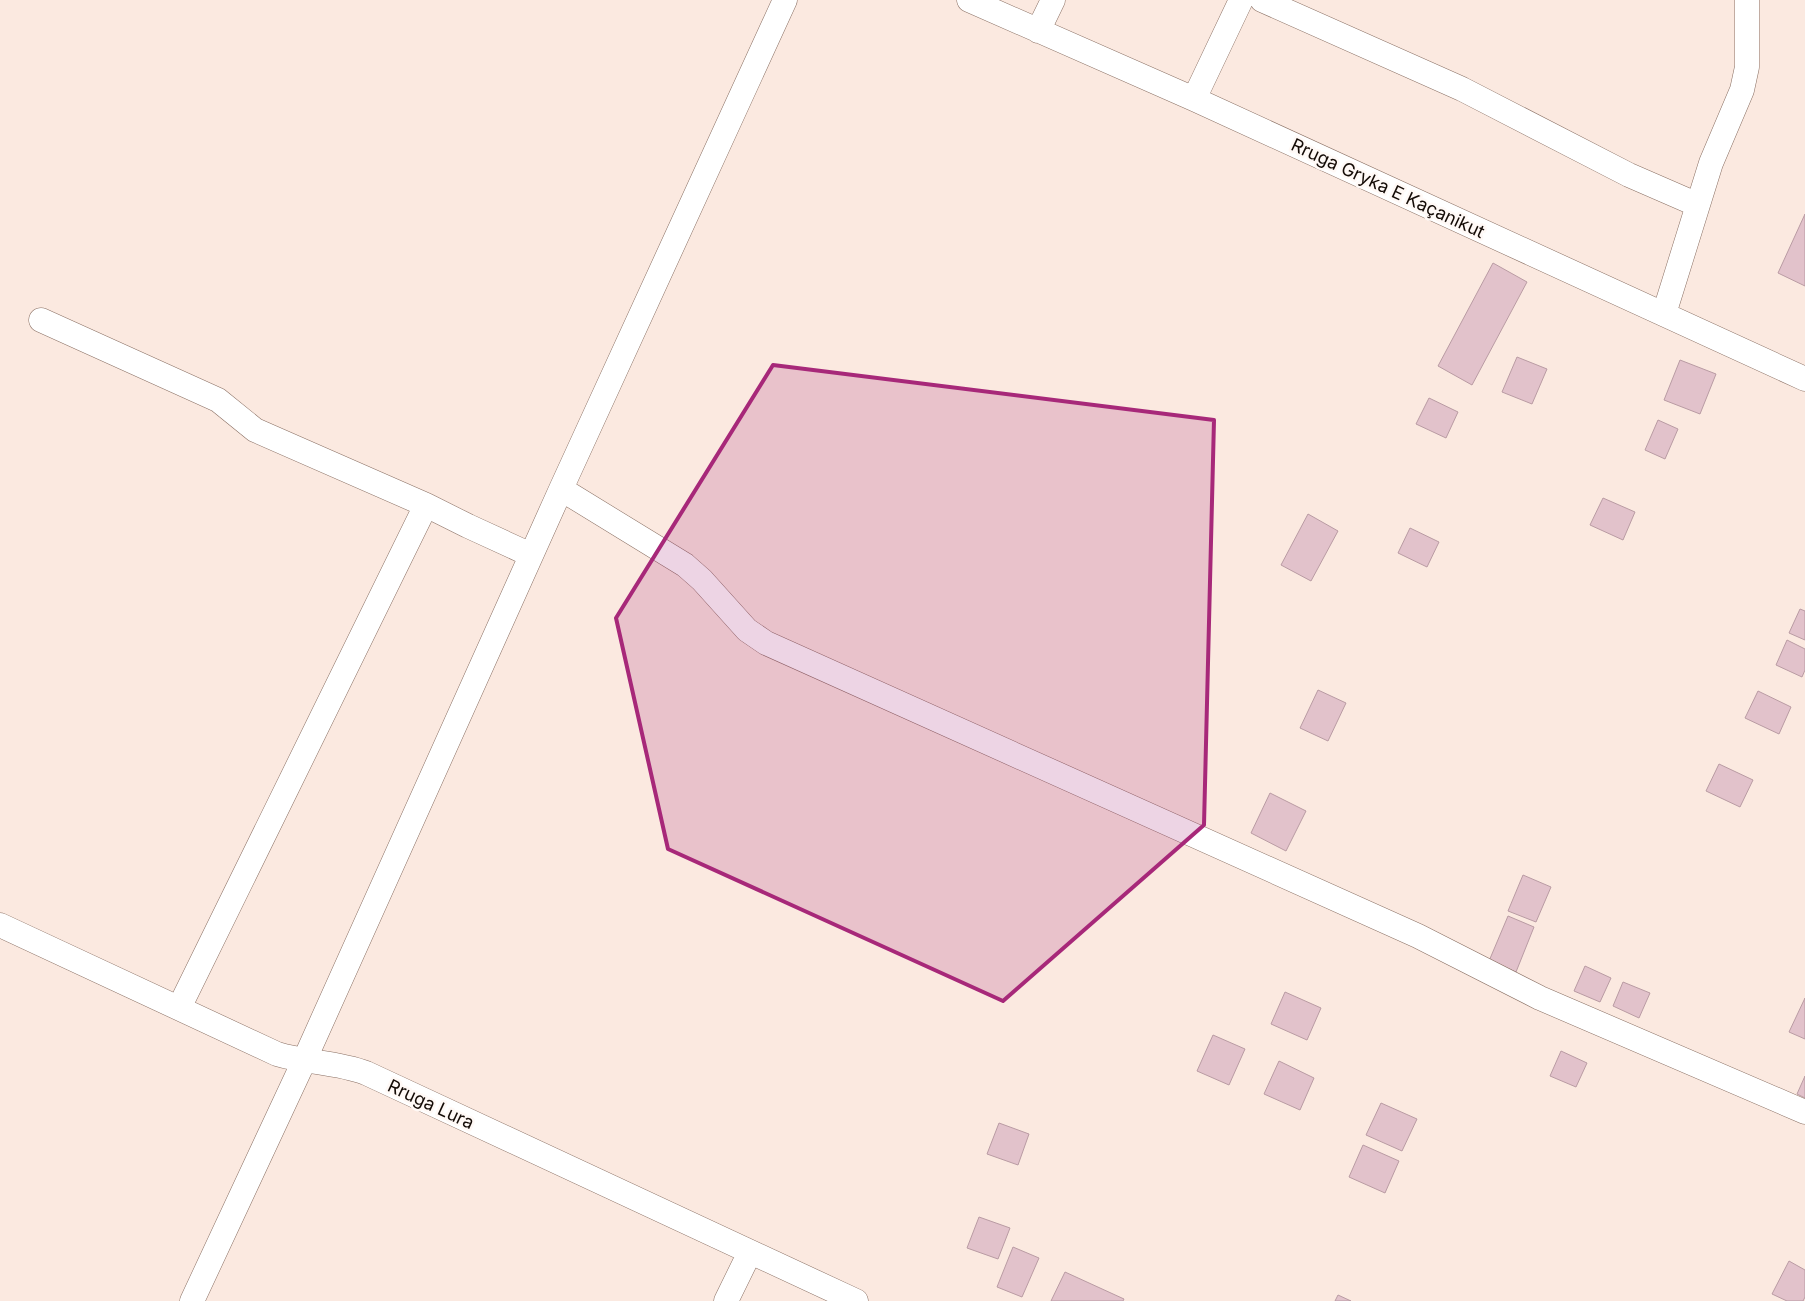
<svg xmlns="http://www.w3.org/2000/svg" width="1805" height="1301" font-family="Inter,sans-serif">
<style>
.building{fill:#e2c2cb;stroke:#b99ba3}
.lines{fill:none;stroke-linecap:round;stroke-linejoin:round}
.minor-casing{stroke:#8a7064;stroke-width:25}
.minor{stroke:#fff;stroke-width:24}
.marked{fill:#a72879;fill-opacity:0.2;stroke:#a72879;stroke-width:4;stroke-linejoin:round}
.labels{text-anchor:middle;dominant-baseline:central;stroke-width:5;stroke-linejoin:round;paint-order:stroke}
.street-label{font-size:18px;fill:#140b06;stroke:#fff9f6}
</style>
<rect width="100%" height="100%" fill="#fbe9e0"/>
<!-- building -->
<path class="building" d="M1805,214V286L1778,273Z
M1493,263L1527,282L1472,385L1438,366Z
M1517,357L1547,369L1532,404L1502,392Z
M1680,360L1716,374L1700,414L1664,400Z
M1429,398L1458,412L1446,438L1416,424Z
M1658,420L1678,429L1665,459L1645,450Z
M1603,498L1635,512L1623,540L1590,525Z
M1308,514L1338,531L1311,581L1281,565Z
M1410,528L1439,542L1427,567L1398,553Z
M1800,609L1805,611V640L1789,633Z
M1787,640L1805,649V670L1802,677L1776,665Z
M1318,690L1346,703L1328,741L1300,728Z
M1758,691L1791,707L1779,734L1745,718Z
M1719,764L1753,780L1740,807L1706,791Z
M1270,793L1306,811L1286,851L1251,833Z
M1523,875L1551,887L1536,922L1508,911Z
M1508,916L1534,927L1516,972L1489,961Z
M1585,966L1611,978L1600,1002L1574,991Z
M1623,982L1650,993L1639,1018L1613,1006Z
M1285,992L1321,1008L1307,1040L1271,1024Z
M1805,998V1039L1789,1032Z
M1213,1035L1245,1049L1229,1085L1197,1071Z
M1561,1051L1587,1063L1576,1087L1550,1076Z
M1279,1061L1314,1078L1300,1110L1264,1094Z
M1805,1076V1098L1797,1094Z
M1381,1103L1417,1119L1402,1151L1366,1135Z
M999,1123L1029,1134L1018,1165L987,1154Z
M1363,1145L1399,1161L1385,1193L1349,1177Z
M979,1217L1010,1228L998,1259L967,1248Z
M1013,1247L1039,1258L1022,1297L997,1287Z
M1789,1261L1805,1270V1297L1803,1301H1787L1772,1294Z
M1065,1272L1124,1299L1123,1301H1051Z
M1338,1295L1351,1301H1335Z"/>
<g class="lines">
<!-- minor casing -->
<g class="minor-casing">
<path id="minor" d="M969,0L1194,99L1805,379
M1262,0L1462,89L1629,175L1698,205
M1038,31L1053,0
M1194,99L1241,0
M1664,314L1711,163L1742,90L1747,67V0
M41,320L218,400L255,430L426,505L468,526L531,555
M561,489L685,565L702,580L747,630L766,643L1418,936L1540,998L1805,1112
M0,925L277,1054C306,1063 337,1062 366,1073L856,1301
M179,1008L426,505
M192,1301L304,1061L561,489L785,0
M726,1301L750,1252"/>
</g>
<!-- minor -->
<use href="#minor" class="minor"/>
</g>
<!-- marked area -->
<path class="marked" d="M773,365L1214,420L1204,825L1003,1001L668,849L616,618Z"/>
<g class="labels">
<!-- street labels -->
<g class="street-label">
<text transform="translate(1388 188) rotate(25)">Rruga Gryka E Kaçanikut</text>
<text transform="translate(431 1104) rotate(25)">Rruga Lura</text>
</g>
</g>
</svg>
